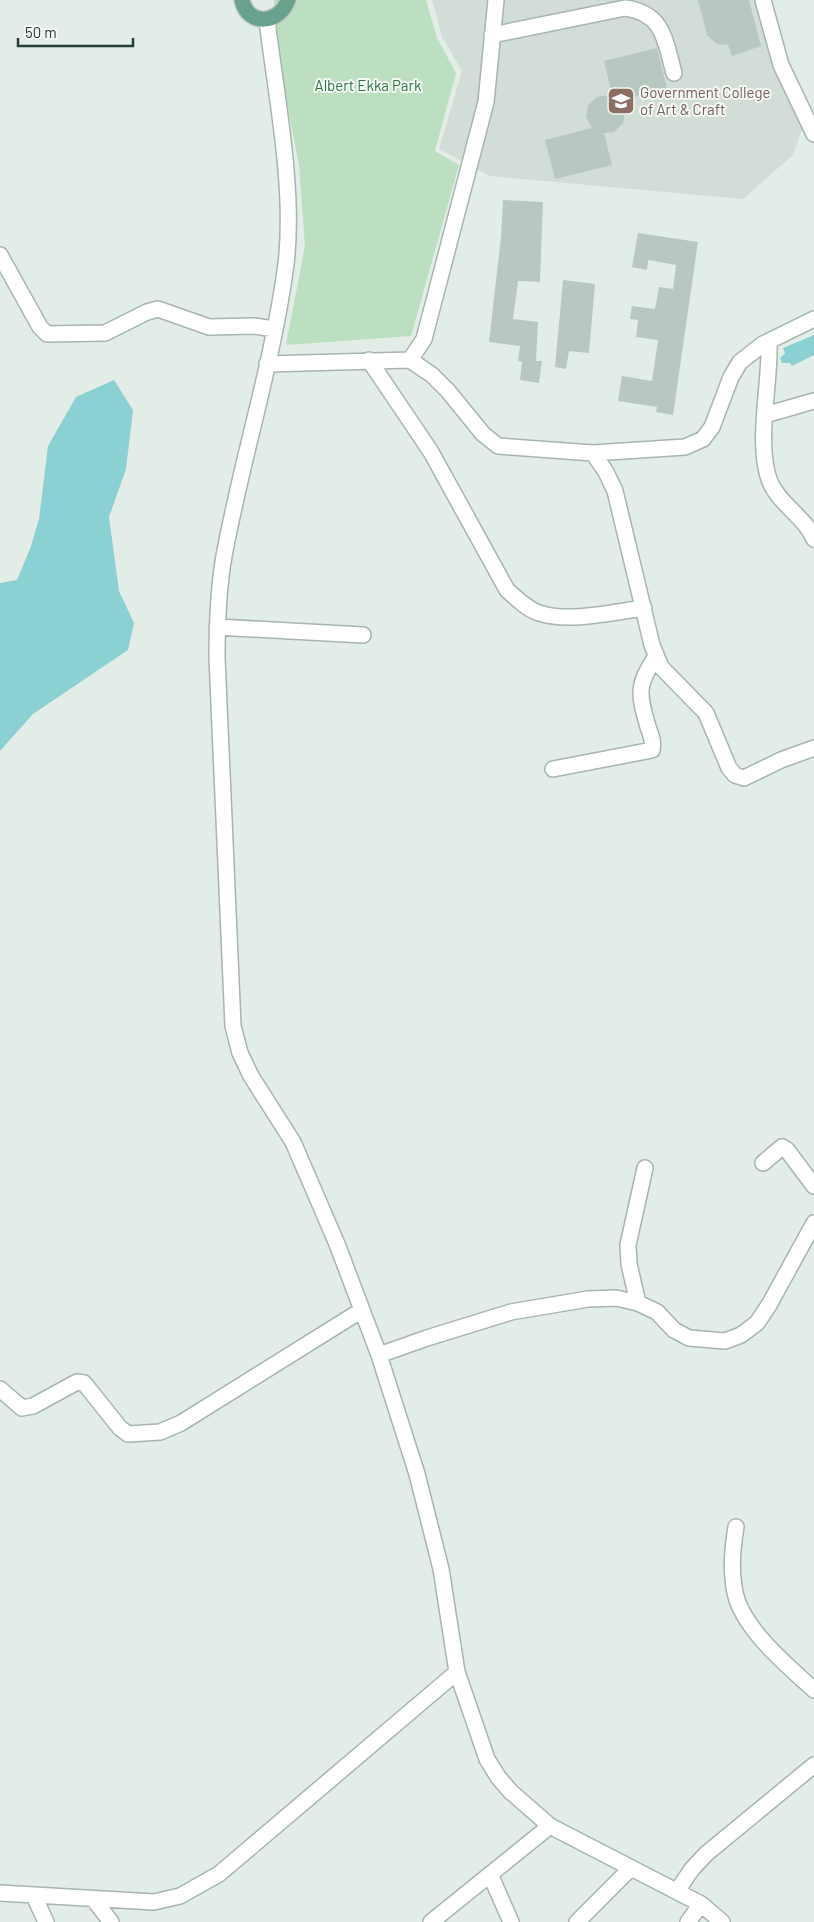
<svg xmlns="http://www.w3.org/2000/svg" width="814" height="1922" font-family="Barlow,sans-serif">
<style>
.built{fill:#d1ddd6}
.green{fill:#bcdec1}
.water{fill:#8bd0d2}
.building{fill:#b8c8c0}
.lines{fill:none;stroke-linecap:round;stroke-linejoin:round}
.minor-casing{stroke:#a6b5ad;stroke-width:18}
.major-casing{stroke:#c1c9c6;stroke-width:18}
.minor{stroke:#fff;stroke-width:15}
.major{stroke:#68a28c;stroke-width:15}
.labels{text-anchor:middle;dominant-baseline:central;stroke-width:4;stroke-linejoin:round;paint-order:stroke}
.park-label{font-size:15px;fill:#2d753f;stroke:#f4f9f6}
.education-label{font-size:15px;fill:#785e54;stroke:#f4f9f6;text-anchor:start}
</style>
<rect width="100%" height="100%" fill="#e3ede7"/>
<!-- built -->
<path class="built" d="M432,0H755L777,73L802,129L793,155L743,199L490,176L439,149L462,71L442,37Z"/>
<!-- green -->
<path class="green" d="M274,0H426L437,38L456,73L435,151L459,165L411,336L286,345L305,246L299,165L275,41Z"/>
<!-- water -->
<path class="water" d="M814,335V355L792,366L790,363H782L780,358L785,353L783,348Z
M114,380L133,410L126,469L109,517L119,591L134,623L128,650L33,714L0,751V583L17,580L30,549L39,519L48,446L76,397Z"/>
<!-- building -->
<path class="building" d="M698,0H749L761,46L732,56L728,45L717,44L707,35Z
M657,48L667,88L619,101L625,112L623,123L614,132L604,133L612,165L555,179L545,140L592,128L586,117L588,105L597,97L612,95L604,61Z
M503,200L543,202L540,282L518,281L513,319L538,322L536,361H542L539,383L520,380L522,362L518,361L520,346L489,342L501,237Z
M638,233L698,242L673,415L656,412L657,407L618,401L622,376L652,381L658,340L636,337L638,320L630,319L632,306L655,309L659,287L673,289L676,265L648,260L647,270L632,267Z
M563,280L595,284L589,353L569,351L566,369L555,367Z"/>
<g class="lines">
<!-- minor casing -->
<g class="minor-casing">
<path id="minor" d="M763,0L781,65L814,134
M267,20C276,96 295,188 286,264C273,363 242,458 224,556C218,590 217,624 217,658L233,1026L240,1053L251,1076L293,1142L337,1244L379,1355L417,1474L441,1569L457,1672L487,1759L498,1777L511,1792L550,1826L701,1904L722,1922
M492,35L625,8C664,13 665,41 674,73
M0,255L40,327L47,334L105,333L147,312L158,309L209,327L254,326L274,329
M769,341C771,382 755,444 770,482C780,505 805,517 814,539
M369,360L431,452L507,590C516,598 527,609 539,613C568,623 613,612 644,608
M410,360L424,339L486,102L496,0
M267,364L410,360L432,375L448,391L483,434L498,446L593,453L685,447L703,439L712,427L731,377L740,362L763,344L814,319
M765,415L814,401
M593,453L606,472L615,491L652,645L661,667L706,713L729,768L735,775L744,778L781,760L814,748
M217,627L363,635
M553,769L652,750C654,742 651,735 648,727C638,692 637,686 656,656
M763,1163L782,1147L787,1150L814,1186
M638,1303L629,1264L628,1245L645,1168
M379,1355L427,1338L511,1312L588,1299L616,1298L638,1303L657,1312L674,1330L689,1338L725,1341L741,1335L757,1323L769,1305L814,1223
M0,1389L22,1408L33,1406L77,1382L84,1383L120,1428L128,1434L160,1432L181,1423L362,1310
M736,1527C732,1550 730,1577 737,1600C749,1634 788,1666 814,1690
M490,1874L511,1922
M677,1891L692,1869L706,1854L814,1765
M0,1893L154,1902L180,1896L219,1874L457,1672
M34,1896L46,1922
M95,1901L111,1922
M431,1922L550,1826
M577,1922L631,1868
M688,1922L701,1904"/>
</g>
<!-- major casing -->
<g class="major-casing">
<path id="major" d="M242,0C248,27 280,24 288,0"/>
</g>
<!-- minor -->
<use href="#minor" class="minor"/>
<!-- major -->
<use href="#major" class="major"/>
</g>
<!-- icons -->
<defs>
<g id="university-square" transform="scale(1.4375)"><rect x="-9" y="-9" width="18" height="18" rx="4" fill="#8d6e63" stroke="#f4f9f6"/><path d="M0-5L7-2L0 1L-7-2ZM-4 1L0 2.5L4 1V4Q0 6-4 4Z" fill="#fff"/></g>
</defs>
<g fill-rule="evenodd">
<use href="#university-square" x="621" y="101"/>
</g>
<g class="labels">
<!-- park labels -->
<g class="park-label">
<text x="368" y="85">Albert Ekka Park</text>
</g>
<!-- education labels -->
<g class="education-label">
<text x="640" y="92">Government College<tspan x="640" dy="17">of Art &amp; Craft</tspan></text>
</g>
</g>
<!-- scale -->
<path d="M18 38v8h115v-8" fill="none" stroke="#233e33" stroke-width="2.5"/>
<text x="25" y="38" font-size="15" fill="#233e33" stroke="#f4f9f6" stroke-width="4" paint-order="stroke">50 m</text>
</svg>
